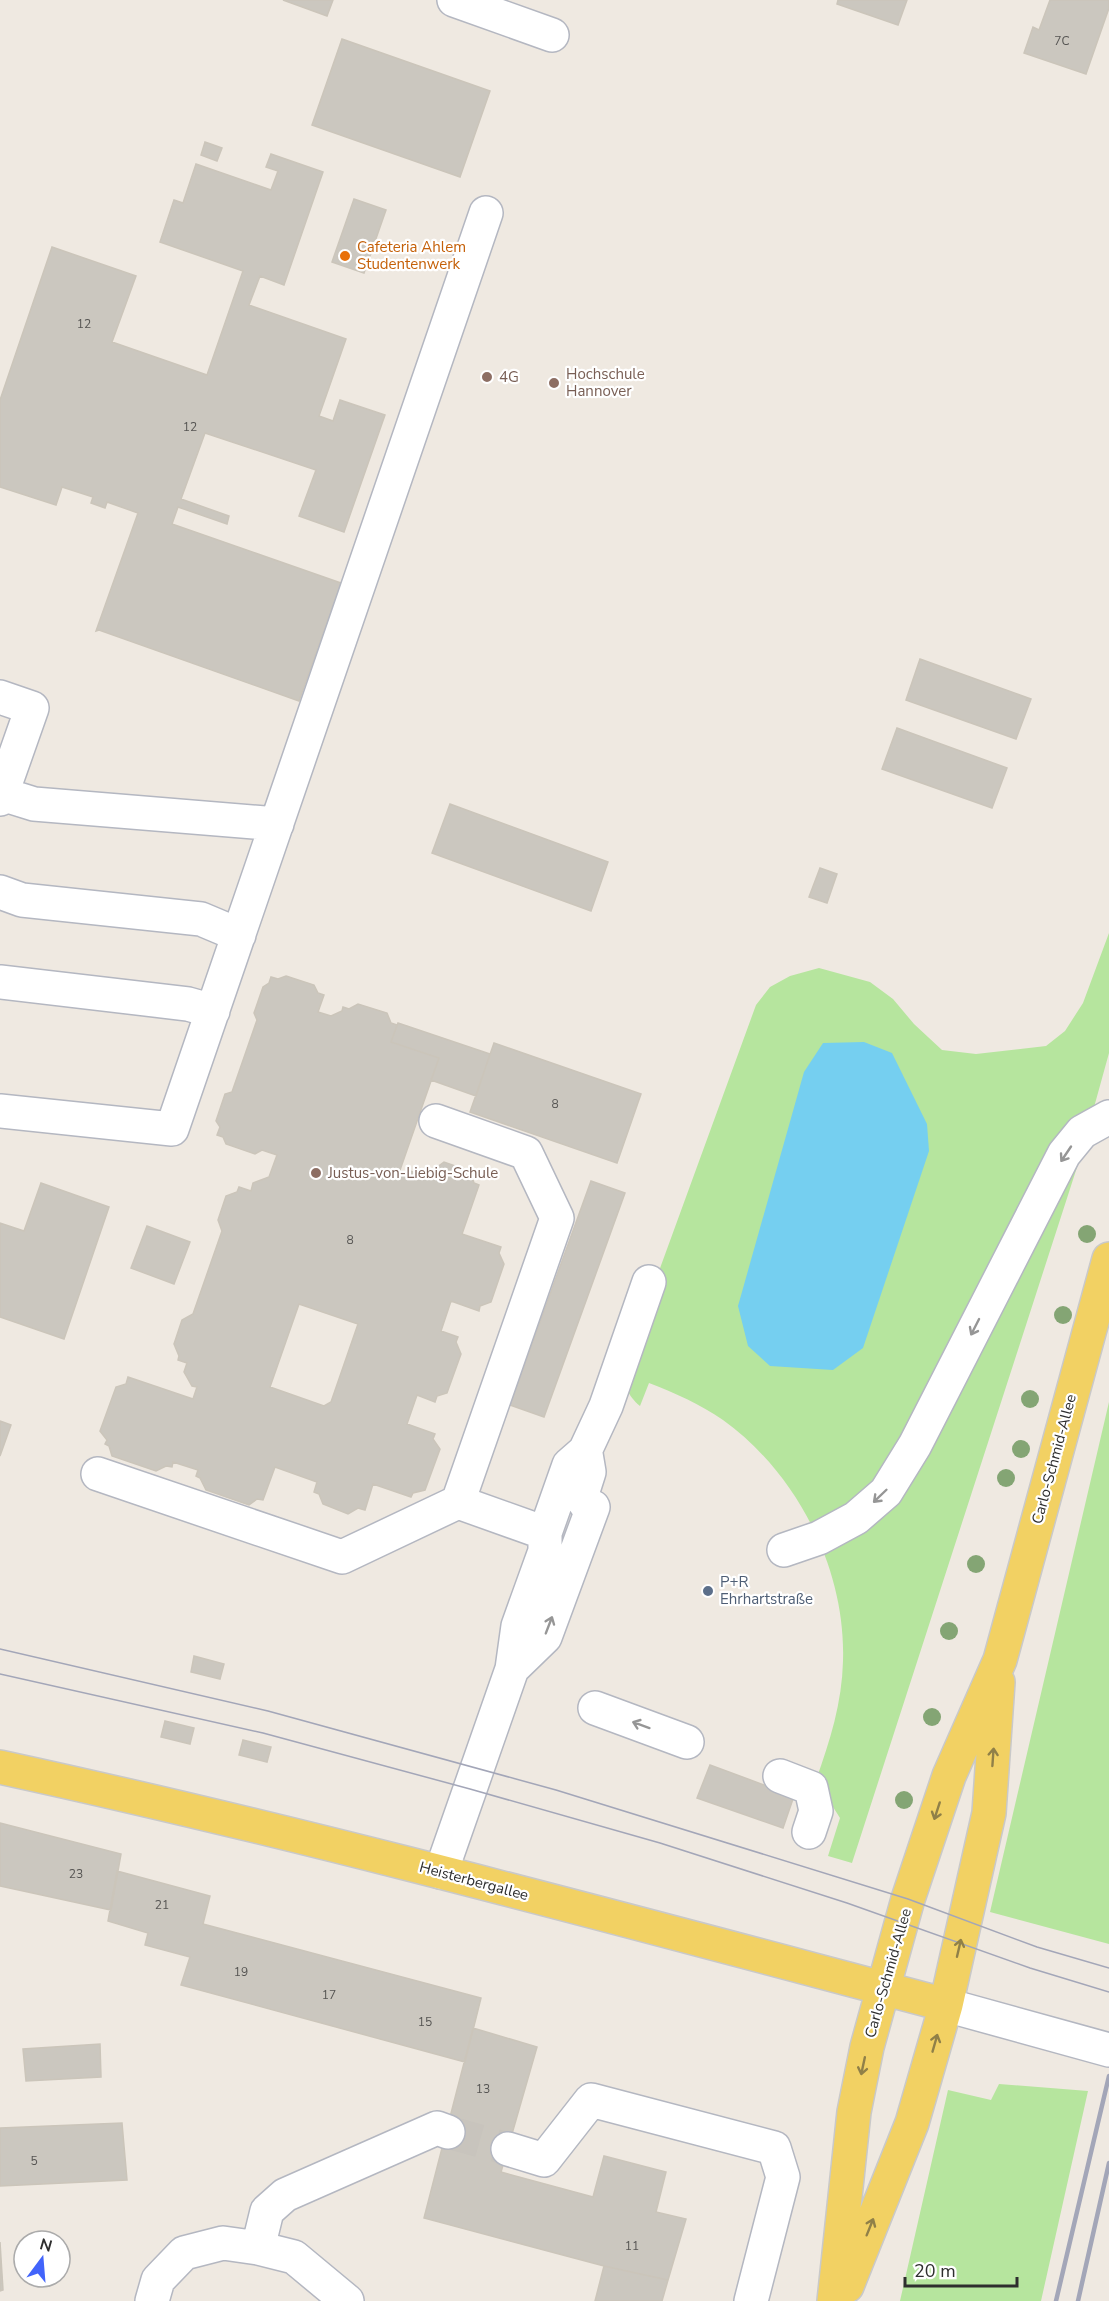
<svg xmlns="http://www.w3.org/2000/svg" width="1109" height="2301" font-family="'Nunito Sans',sans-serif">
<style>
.green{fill:#b6e59e}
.water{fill:#75cff0}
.building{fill:#cbc7bf;stroke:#cbc5ba;stroke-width:1.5;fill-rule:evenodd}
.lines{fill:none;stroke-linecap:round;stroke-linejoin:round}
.minor-tunnel{stroke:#c8c4bd;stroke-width:33;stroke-dasharray:33 16;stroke-linecap:butt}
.minor-casing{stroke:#b4b7c1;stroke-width:36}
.major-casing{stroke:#c9c9c9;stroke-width:36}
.minor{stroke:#fff;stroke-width:33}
.major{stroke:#f2d163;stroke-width:33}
.tram{stroke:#a3a6b8;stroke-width:1.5}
.rail{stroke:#a3a6b8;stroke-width:4.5}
.tree{fill:#84a574}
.oneway{stroke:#969696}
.oneway2{stroke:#908048}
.food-dot{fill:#e8710a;stroke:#fff;stroke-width:2}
.education-dot{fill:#8d6e63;stroke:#fff;stroke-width:2}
.service-dot{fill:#5c6f8a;stroke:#fff;stroke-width:2}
.labels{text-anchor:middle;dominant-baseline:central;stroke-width:4.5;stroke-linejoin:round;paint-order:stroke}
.number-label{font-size:12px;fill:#555452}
.food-label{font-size:15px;fill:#c56008;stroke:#fff;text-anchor:start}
.education-label{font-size:15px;fill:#785e54;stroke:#fff;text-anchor:start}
.street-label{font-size:15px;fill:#2e2e2e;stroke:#fff}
.service-label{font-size:15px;fill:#4e5e75;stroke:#fff;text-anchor:start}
</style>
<rect width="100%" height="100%" fill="#efe9e1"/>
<!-- green -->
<path class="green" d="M1109,933V1053L1080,1158L852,1863L828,1856L840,1818L816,1780C830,1741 842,1703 843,1661C846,1569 797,1473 723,1420C700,1404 675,1393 649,1383L640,1406C627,1395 624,1385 624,1367L756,1005L770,987L790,976L819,968L870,982L893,999L914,1024L942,1050L976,1054L1046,1046L1065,1031L1083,1003Z
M1109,1402V1944L990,1912Z
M999,2084L1088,2091L1041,2301H900L948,2090L991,2100Z"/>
<!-- water -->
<path class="water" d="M864,1042L892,1053L927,1124L929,1151L863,1348L833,1370L770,1366L748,1346L738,1306L804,1072L823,1043Z"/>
<!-- building -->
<path class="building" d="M283,0H333L327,16Z
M838,0H907L898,25L837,4Z
M1050,0H1109V8L1086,74L1024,53L1033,27L1039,30Z
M342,39L490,91L460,177L312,125Z
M205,142L222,148L217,161L201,155Z
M271,154L323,172L284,285L260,276L249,305L346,339L319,416L333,421L340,400L385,415L344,532L299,516L316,470L205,433L181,499L229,516L227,524L178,507L172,524L341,583L299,701L99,630L96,631L138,513L107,502L105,508L91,503L93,497L62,487L56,505L0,487V400L52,247L136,276L112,342L207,375L243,271L160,242L174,200L183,203L196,164L271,190L278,171L266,167Z
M354,199L386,210L364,273L332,262Z
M920,659L1031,699L1016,739L906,700Z
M897,728L1007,768L992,808L882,769Z
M450,804L608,862L591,911L432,853Z
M820,868L837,874L827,903L809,897Z
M286,976L314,985L318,993L324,995L318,1012L331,1016L342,1011L343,1007L349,1009L358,1004L387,1013L391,1023L397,1025L391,1042L439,1058L399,1173L405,1175L407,1170L425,1176L428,1168L433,1170L444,1162L470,1171L474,1183L479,1185L462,1234L501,1247L499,1253L504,1264L491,1302L480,1306L479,1311L451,1301L441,1331L458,1337L456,1342L461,1354L447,1393L437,1396L435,1402L417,1395L407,1424L435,1434L433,1439L440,1449L425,1490L413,1493L411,1497L373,1484L365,1510L358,1508L348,1514L323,1504L319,1494L314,1492L317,1482L275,1467L263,1500L257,1499L249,1505L206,1490L200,1478L196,1476L198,1470L173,1462L172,1467L166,1466L156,1471L112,1456L109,1446L105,1444L107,1440L100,1431L116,1387L126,1384L128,1377L193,1399L197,1387L192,1386L184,1372L187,1363L178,1360L179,1356L174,1344L182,1320L193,1314L222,1231L218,1220L226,1196L237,1192L239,1187L251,1191L253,1183L269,1177L277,1155L262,1150L255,1154L226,1144L223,1137L217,1135L220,1127L216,1121L225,1094L232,1092L257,1020L254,1013L263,987L269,983L271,977L278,979ZM299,1304L358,1324L331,1402L324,1406L270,1387Z
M398,1023L490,1054L476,1096L431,1080L439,1058L391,1042Z
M494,1043L641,1094L617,1163L470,1112Z
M591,1181L625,1193L544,1417L510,1405Z
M41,1183L109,1207L64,1339L0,1317V1223L24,1231Z
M147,1226L190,1242L174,1284L131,1268Z
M0,1421L11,1425L0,1456Z
M194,1656L224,1664L220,1679L191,1672Z
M165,1721L194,1728L190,1744L161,1737Z
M243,1740L271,1747L267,1762L239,1755Z
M710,1765L794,1796L783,1828L697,1798Z
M0,1823L121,1854L111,1910L0,1886Z
M117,1871L210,1896L203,1924L481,1998L465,2062L181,1985L190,1957L145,1945L148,1933L108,1921Z
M473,2028L537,2047L501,2172L593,2197L604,2156L666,2172L656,2212L686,2219L668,2280L604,2266L424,2218Z
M100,2044L101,2077L26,2081L23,2049Z
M122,2123L127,2180L0,2186V2128Z
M0,2242L3,2290L0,2291Z
M604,2266L668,2280L662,2301H595Z"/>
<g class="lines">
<!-- minor-tunnel -->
<path class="minor-tunnel" d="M448,2132L508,2149"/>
<!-- minor casing -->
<g class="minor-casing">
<path id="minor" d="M454,0L552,35
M0,697L32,708L0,799
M2,794L34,804L277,824
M0,892L22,900L201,919L239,935
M0,982L188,1004L213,1011
M0,1111L172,1129L486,213
M98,1474L342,1557L458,1502L557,1218L526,1153L436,1121
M458,1502L545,1533
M784,1550L819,1538L856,1518L886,1492L915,1445L1064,1154L1082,1132L1109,1117
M512,1669L545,1637L593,1507L585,1503L582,1494L589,1472L586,1454
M595,1708L687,1742
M780,1776L811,1788L816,1811L809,1832
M441,1872L512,1669L518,1626L545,1551V1533L569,1465L585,1451L606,1406L649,1282
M946,2005L1109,2050
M508,2149L544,2160L591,2100L774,2148L783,2177L751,2301
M258,2248L294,2257L347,2301
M152,2301L158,2280L184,2253L223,2243L258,2248L267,2211L285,2195L437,2128L448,2132"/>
</g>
<!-- major casing -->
<g class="major-casing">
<path id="major" d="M0,1767C318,1836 632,1922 946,2005
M847,2286L912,2123L946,2005L989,1813L998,1682
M834,2301L854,2112L867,2047L908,1899L949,1776L1000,1660L1109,1259"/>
</g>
<!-- minor -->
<use href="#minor" class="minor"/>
<!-- major -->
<use href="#major" class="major"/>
<!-- tram -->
<path class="tram" d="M0,1649L268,1711L556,1790L908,1899L1037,1947L1109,1968
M0,1674L263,1733L470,1789L660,1843L847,1903L1030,1968L1109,1992"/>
<!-- rail -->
<path class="rail" d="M1056,2301L1109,2076
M1078,2301L1109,2163"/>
</g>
<!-- trees -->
<g class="tree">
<circle cx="1087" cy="1234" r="9"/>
<circle cx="1063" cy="1315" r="9"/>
<circle cx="1030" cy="1399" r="9"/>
<circle cx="1021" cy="1449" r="9"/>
<circle cx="1006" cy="1478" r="9"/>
<circle cx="976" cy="1564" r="9"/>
<circle cx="949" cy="1631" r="9"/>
<circle cx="932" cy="1717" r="9"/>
<circle cx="904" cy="1800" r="9"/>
</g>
<!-- one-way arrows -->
<defs><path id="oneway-shaft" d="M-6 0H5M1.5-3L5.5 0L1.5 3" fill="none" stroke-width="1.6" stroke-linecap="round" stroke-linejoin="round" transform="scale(1.5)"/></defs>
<g class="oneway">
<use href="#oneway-shaft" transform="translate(1066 1154) rotate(124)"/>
<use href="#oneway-shaft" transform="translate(975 1327) rotate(117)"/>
<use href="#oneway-shaft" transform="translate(880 1496) rotate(136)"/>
<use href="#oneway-shaft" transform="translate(549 1625) rotate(-69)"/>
<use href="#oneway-shaft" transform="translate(641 1725) rotate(-160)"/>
</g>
<g class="oneway2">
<use href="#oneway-shaft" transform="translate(993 1757) rotate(-86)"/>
<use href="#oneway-shaft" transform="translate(937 1811) rotate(108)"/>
<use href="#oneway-shaft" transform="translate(959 1948) rotate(-77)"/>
<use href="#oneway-shaft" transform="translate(935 2043) rotate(-74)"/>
<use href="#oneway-shaft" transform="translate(863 2066) rotate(102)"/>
<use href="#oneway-shaft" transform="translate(870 2227) rotate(-68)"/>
</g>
<!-- markers -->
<circle class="food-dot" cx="345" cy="256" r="6"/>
<g class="education-dot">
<circle cx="487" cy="377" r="6"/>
<circle cx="554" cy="383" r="6"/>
<circle cx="316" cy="1173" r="6"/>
</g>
<circle class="service-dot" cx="708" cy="1591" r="6"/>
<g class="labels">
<!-- number labels -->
<g class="number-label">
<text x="1062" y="41">7C</text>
<text x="84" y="324">12</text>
<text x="190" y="427">12</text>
<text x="555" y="1104">8</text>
<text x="350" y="1240">8</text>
<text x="76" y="1874">23</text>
<text x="162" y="1905">21</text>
<text x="241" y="1972">19</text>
<text x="329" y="1995">17</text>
<text x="425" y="2022">15</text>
<text x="483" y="2089">13</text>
<text x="34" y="2161">5</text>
<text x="632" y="2246">11</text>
</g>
<!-- food labels -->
<g class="food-label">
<text x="357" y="247">Cafeteria Ahlem<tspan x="357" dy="17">Studentenwerk</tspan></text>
</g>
<!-- education labels -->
<g class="education-label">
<text x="566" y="374">Hochschule<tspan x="566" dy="17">Hannover</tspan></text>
<text x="499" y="377">4G</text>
<text x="328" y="1173">Justus-von-Liebig-Schule</text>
</g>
<!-- street labels -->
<g class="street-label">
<text transform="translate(1054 1459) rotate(-75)">Carlo-Schmid-Allee</text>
<text transform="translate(474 1881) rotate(15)">Heisterbergallee</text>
<text transform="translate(888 1973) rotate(-74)">Carlo-Schmid-Allee</text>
</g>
<!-- service labels -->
<g class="service-label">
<text x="720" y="1582">P+R<tspan x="720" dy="17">Ehrhartstraße</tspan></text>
</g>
</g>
<!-- north arrow -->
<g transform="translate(42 2259) rotate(16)"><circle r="28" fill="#ffffff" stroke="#ababab" stroke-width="1.5"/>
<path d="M0-4.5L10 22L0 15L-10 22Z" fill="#4264fb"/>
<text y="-9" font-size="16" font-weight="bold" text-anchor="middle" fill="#2e2e2e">N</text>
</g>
<!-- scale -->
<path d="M905 2277v9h112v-9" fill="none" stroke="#2e2e2e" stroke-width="3"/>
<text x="914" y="2277" font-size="18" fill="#2e2e2e" stroke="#ffffff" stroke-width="4.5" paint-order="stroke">20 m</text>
</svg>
